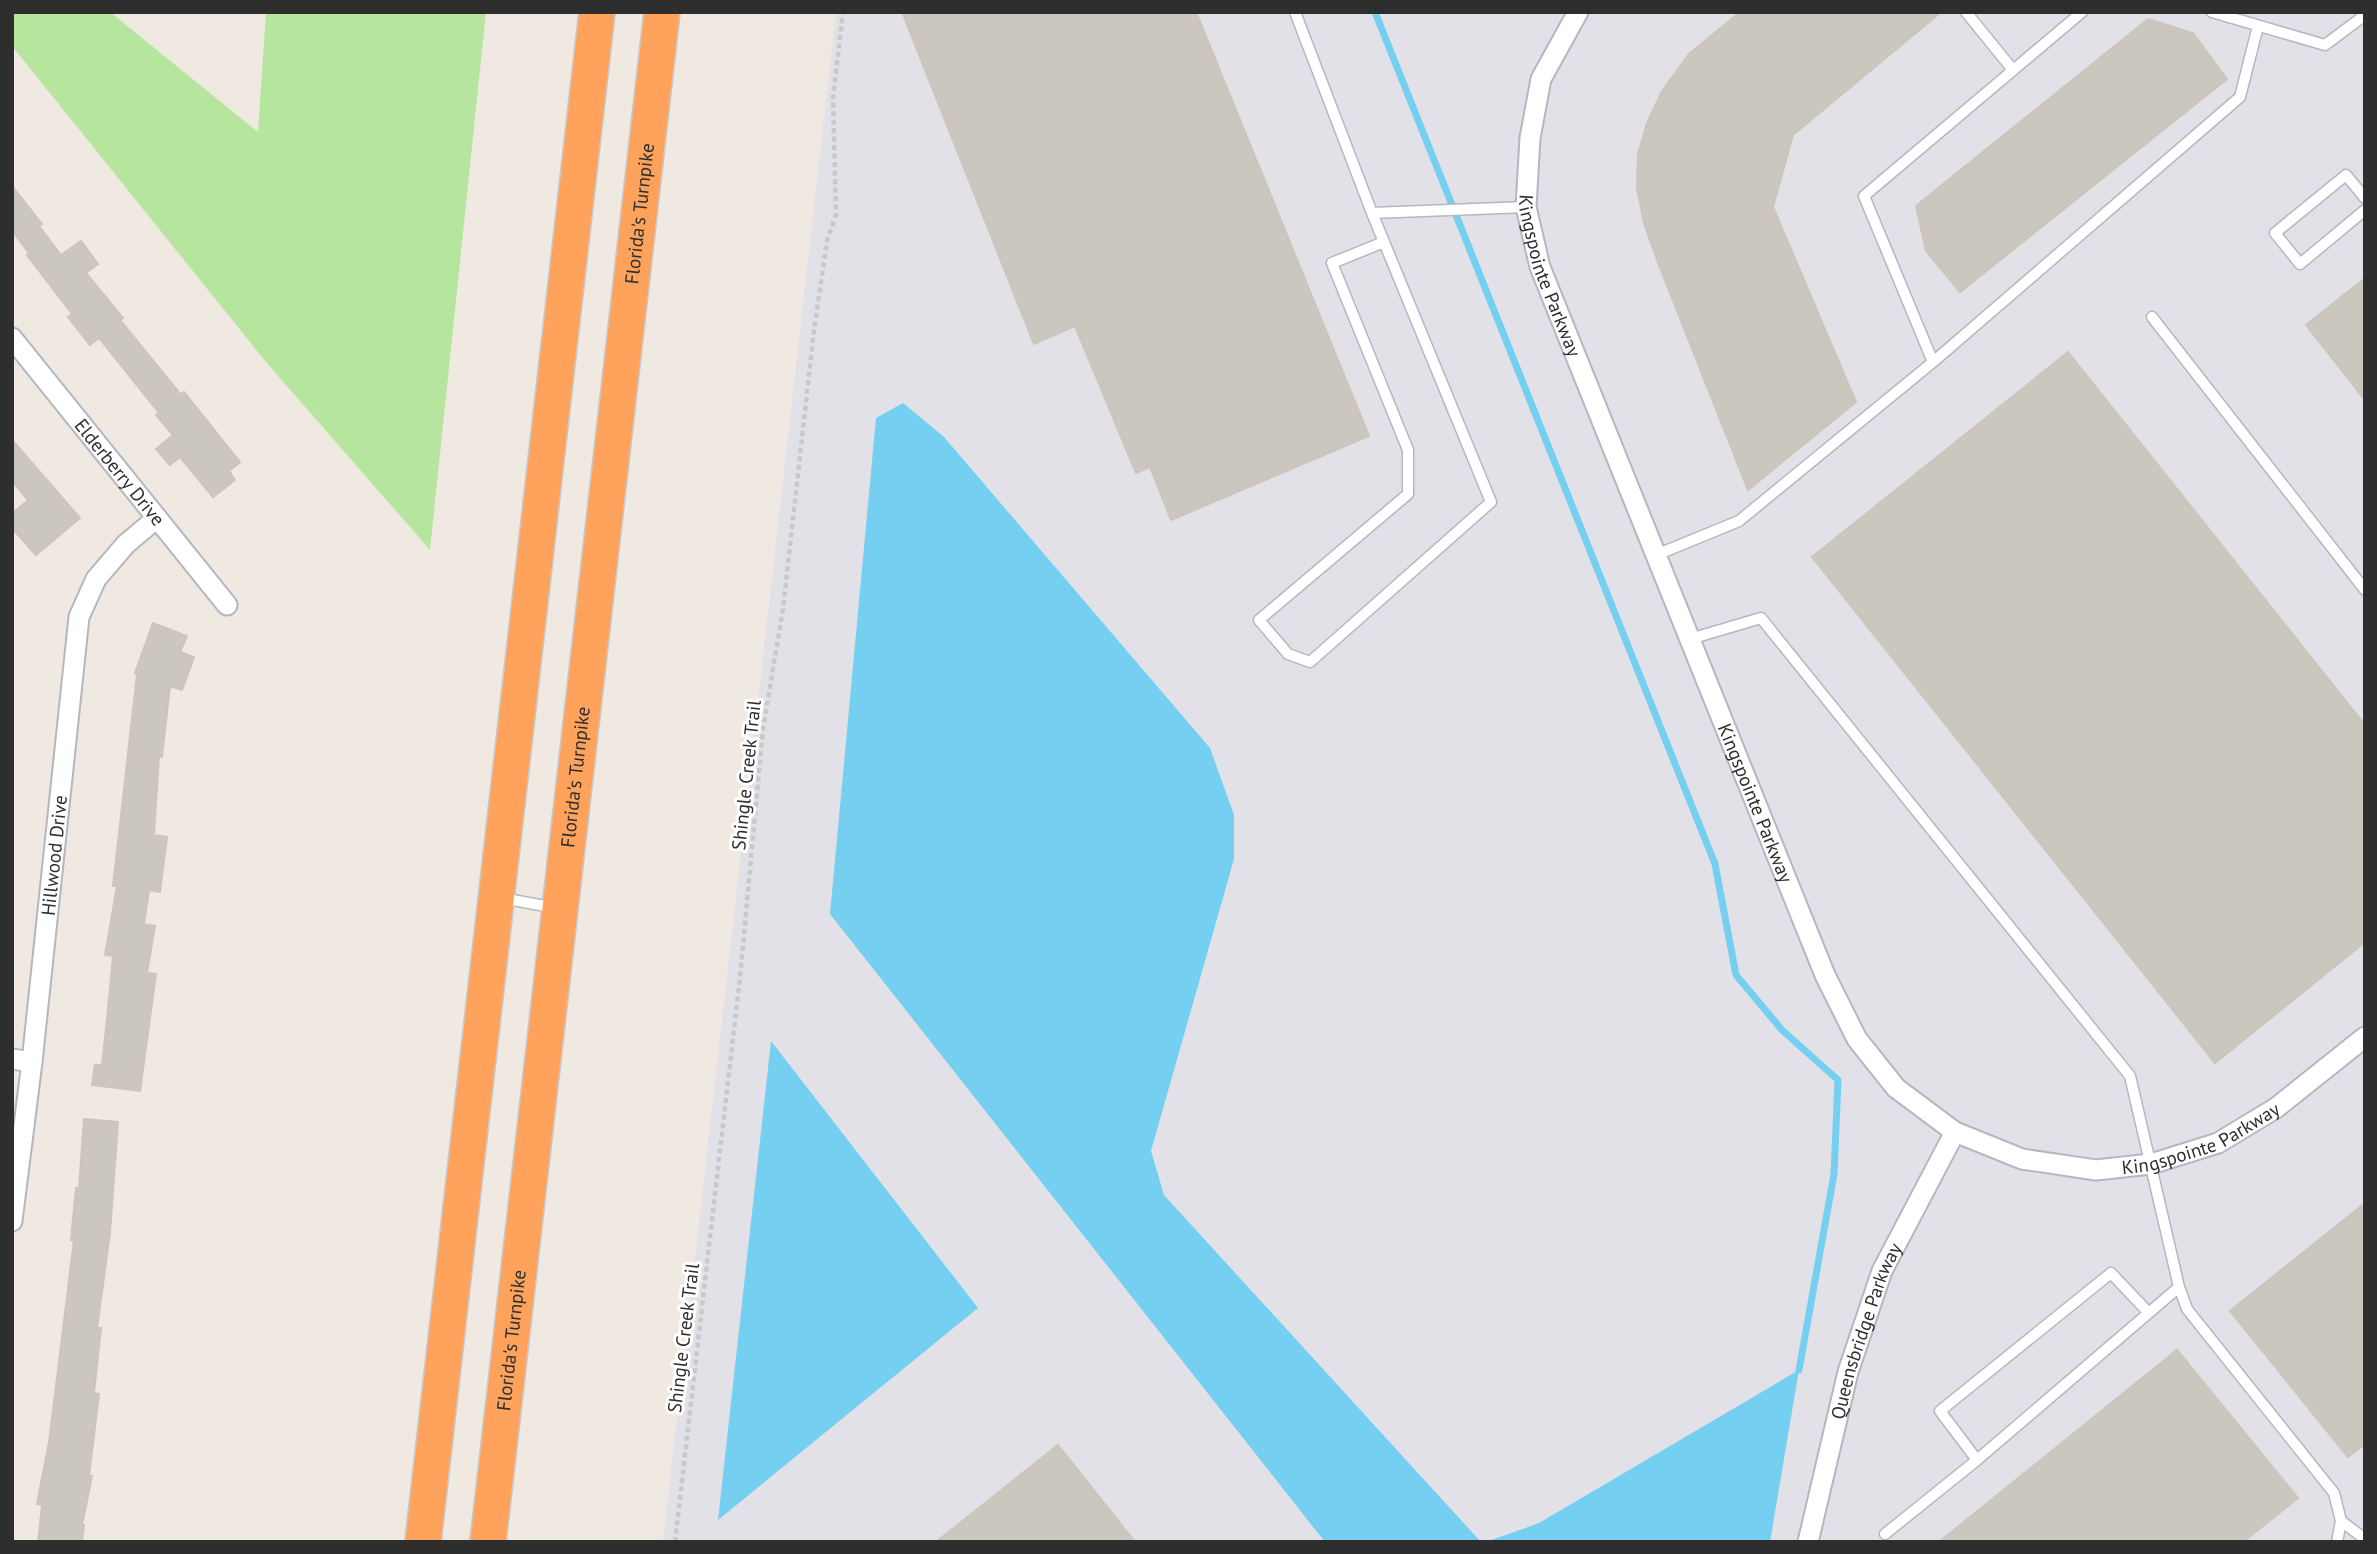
<svg xmlns="http://www.w3.org/2000/svg" width="2377" height="1554" font-family="'PT Sans',sans-serif">
<style>
.industrial{fill:#e3e1e8}
.green{fill:#b6e59e}
.water{fill:#75cff0}
.lines{fill:none;stroke-linecap:round;stroke-linejoin:round}
.stream{stroke:#75cff0;stroke-width:7}
.building{fill:#cbc7bf;stroke:#cbc5ba;stroke-width:2}
.lane-casing{stroke:#b4b7c1;stroke-width:13}
.street-casing{stroke:#b4b7c1;stroke-width:23}
.highway-casing{stroke:#c9c9c9;stroke-width:38}
.path{stroke:#c9c9c9;stroke-width:4.5;stroke-dasharray:5 3.5;stroke-linecap:butt}
.lane{stroke:#fff;stroke-width:10}
.street{stroke:#fff;stroke-width:19}
.highway{stroke:#ffa35c;stroke-width:35}
.labels{text-anchor:middle;dominant-baseline:central;stroke-width:6;stroke-linejoin:round;paint-order:stroke}
.street-label{font-size:19px;fill:#2e2e2e;stroke:#fff}
</style>
<rect width="100%" height="100%" fill="#efe9e1"/>
<!-- industrial -->
<path class="industrial" d="M836,12H2365V1542H663Z"/>
<!-- green -->
<path class="green" d="M12,12H110L258,132L266,12H486L430,550L266,362L12,46Z"/>
<!-- water -->
<path class="water" d="M903,403L944,437L1210,748L1234,815V859L1151,1151L1164,1195L1481,1542H1325L830,914L876,418Z
M771,1041L978,1308L718,1520Z
M1799,1370L1770,1542H1486L1539,1523Z"/>
<g class="lines">
<!-- stream -->
<path class="stream" d="M1375,12L1715,864L1736,975L1782,1030L1838,1080L1834,1174L1799,1370"/>
</g>
<!-- building -->
<path class="building" d="M902,12H1196L1369,436L1171,520L1150,467L1136,473L1075,326L1034,344Z
M1740,12H1941L1793,135L1773,207L1856,402L1748,490L1657,260L1644,223L1637,188L1638,154L1647,123L1662,91L1689,54Z
M2148,19L2193,33L2227,79L1960,292L1926,251L1916,206Z
M12,186L42,224L39,226L61,255L81,241L98,264L86,273L123,318L120,320L181,395L184,392L240,462L229,471L235,480L213,497L180,457L170,465L156,449L173,435L156,415L159,413L99,338L90,345L68,317L72,314L27,255L29,253L12,231Z
M2365,278V400L2306,325Z
M2068,352L2365,725V942L2215,1063L1812,557Z
M12,440L80,518L36,555L12,528V514L28,500L12,481Z
M153,623L187,636L180,652L194,657L182,690L170,686L162,757L159,756L154,835L167,837L160,892L149,890L144,924L155,926L147,973L156,974L140,1091L92,1085L95,1065H102L107,1019L113,956L105,955L117,886H113L137,674L135,673Z
M84,1119L118,1122L110,1233L97,1328H101L94,1393L99,1394L89,1476H92L82,1525H84L82,1542H38L42,1505L37,1504L49,1442L74,1240H71L76,1188H79Z
M2365,1203V1444L2348,1457L2230,1311Z
M2177,1350L2298,1498L2243,1542H1939Z
M1058,1445L1135,1542H936Z"/>
<g class="lines">
<!-- lane casing -->
<g class="lane-casing">
<path id="lane" d="M1295,12L1372,213L1526,207
M1966,12L2013,70
M2212,12L2325,45L2365,15
M2365,198L2346,175L2275,233L2300,264L2365,210
M1372,213L1384,242L1491,502L1310,662L1288,654L1259,620L1408,494V450L1332,263L1384,242
M2152,317L2365,590
M1933,362L2240,97L2258,26
M1656,555L1739,521L1933,362L1864,196L2082,12
M1690,639L1761,618L2130,1076L2179,1287L2187,1309L2334,1493L2341,1521L2337,1542
M502,898L556,908
M1977,1460L1940,1411L2111,1273L2148,1312
M2341,1521L2365,1539
M1885,1534L1977,1460L2179,1287"/>
</g>
<!-- street casing -->
<g class="street-casing">
<g id="street">
<path id="s1" d="M1578,12L1541,79L1530,138L1526,207L1540,267L1825,975L1857,1039L1896,1088L1955,1132L2022,1159L2096,1170L2151,1164L2218,1143L2276,1108L2365,1037"/>
<path id="s2" d="M12,338L227,605"/>
<path d="M12,1059L32,1062"/>
<path id="s3" d="M12,1221L32,1062L79,617L96,579L126,544L157,518"/>
<path id="s4" d="M1808,1542L1848,1372L1882,1271L1955,1132"/>
</g>
</g>
<!-- highway casing -->
<g class="highway-casing">
<g id="highway">
<path d="M423,1542L597,12"/>
<path id="s5" d="M488,1542L662,12"/>
</g>
</g>
<!-- path -->
<path class="path" d="M675,1542L740,977L763,729L783,609L814,330L827,241L836,214L833,97L843,12"/>
<!-- lane -->
<use href="#lane" class="lane"/>
<!-- street -->
<use href="#street" class="street"/>
<!-- highway -->
<use href="#highway" class="highway"/>
</g>
<g class="labels">
<!-- street labels -->
<g class="street-label">
<text stroke="none"><textPath href="#s5" startOffset="1337">Florida's Turnpike</textPath></text>
<text stroke="none"><textPath href="#s1" startOffset="278">Kingspointe Parkway</textPath></text>
<text stroke="none"><textPath href="#s2" startOffset="172">Elderberry Drive</textPath></text>
<text transform="translate(746 775) rotate(-84)">Shingle Creek Trail</text>
<text stroke="none"><textPath href="#s5" startOffset="770">Florida's Turnpike</textPath></text>
<text stroke="none"><textPath href="#s1" startOffset="845">Kingspointe Parkway</textPath></text>
<text stroke="none"><textPath href="#s3" startOffset="368">Hillwood Drive</textPath></text>
<text stroke="none"><textPath href="#s1" startOffset="1496">Kingspointe Parkway</textPath></text>
<text stroke="none"><textPath href="#s4" startOffset="219">Queensbridge Parkway</textPath></text>
<text transform="translate(683 1338) rotate(-83)">Shingle Creek Trail</text>
<text stroke="none"><textPath href="#s5" startOffset="203">Florida's Turnpike</textPath></text>
</g>
</g>
<!-- border -->
<rect width="2377" height="1554" fill="none" stroke="#2e2e2e" stroke-width="28"/>
</svg>
